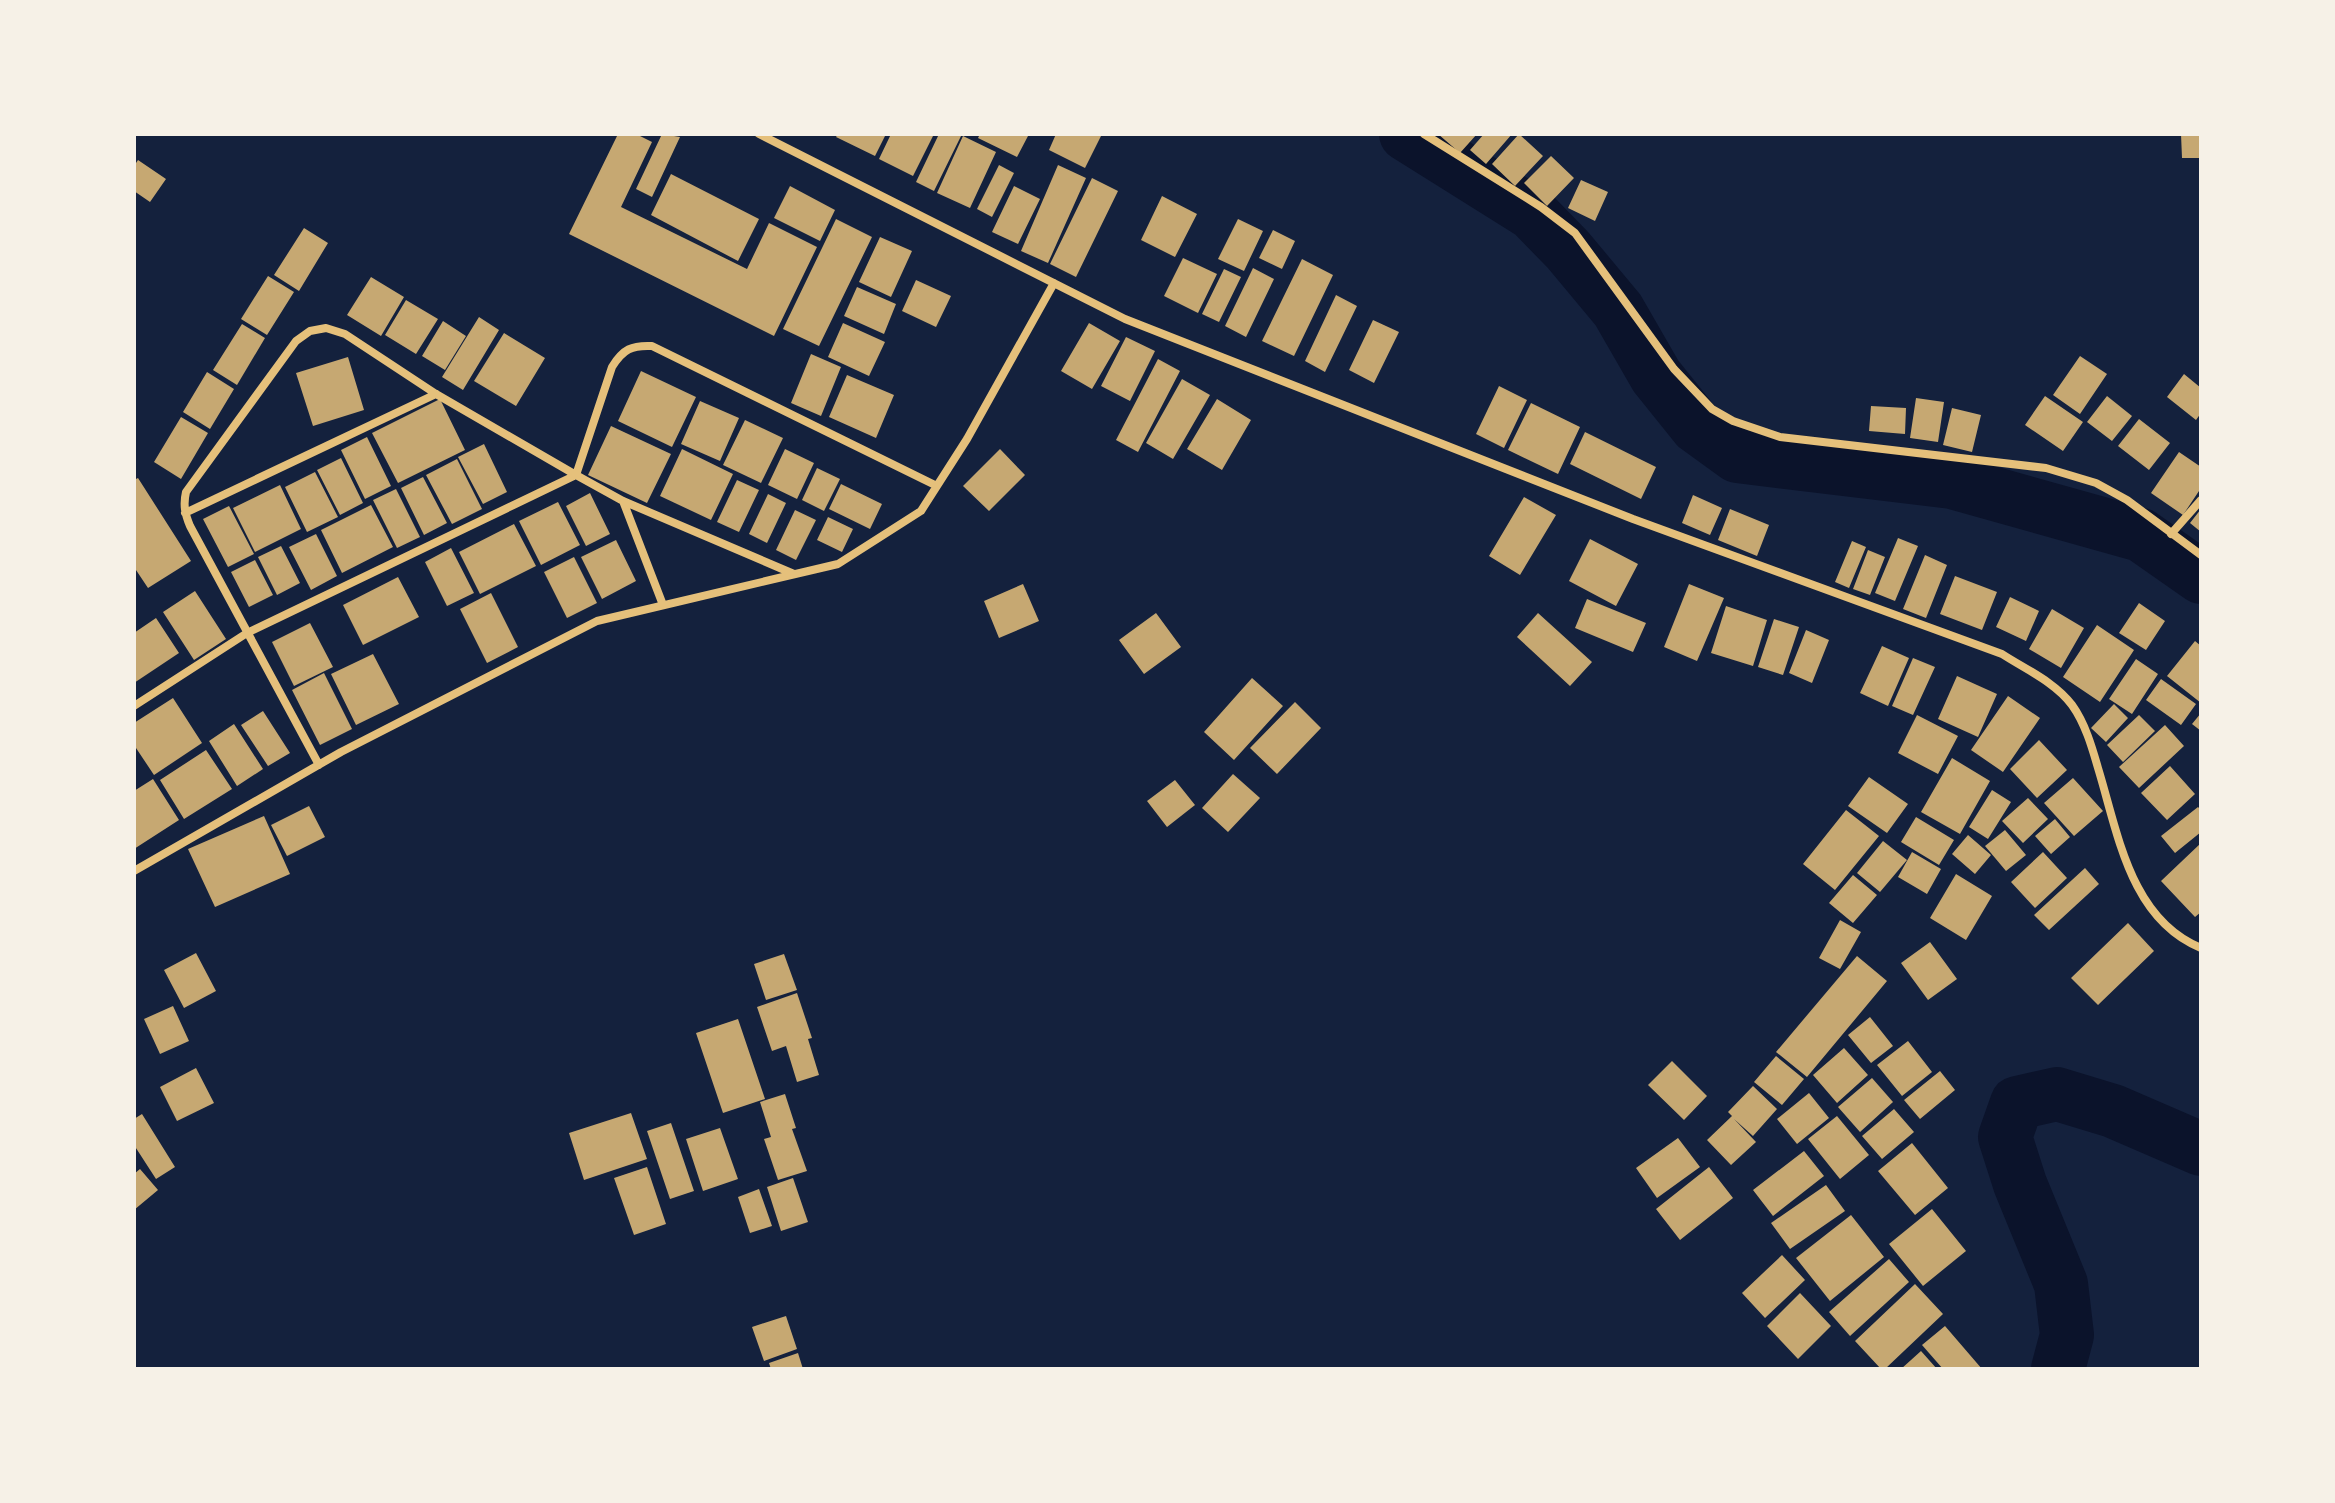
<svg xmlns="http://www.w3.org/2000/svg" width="2335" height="1503" font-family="'Golos Text',sans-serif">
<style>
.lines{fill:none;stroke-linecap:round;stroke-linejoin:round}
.river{stroke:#0b132b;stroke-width:54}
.building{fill:#c6a872}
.minor{stroke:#e5c07b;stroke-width:8}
</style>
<rect width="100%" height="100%" fill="#14213d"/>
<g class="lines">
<!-- river -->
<path class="river" d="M1406,134L1532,213L1568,250L1618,310L1656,376L1697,427L1737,456L1952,482L2141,535L2201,577
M2058,1369L2067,1335L2061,1284L2020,1184L2005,1137L2017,1103L2057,1094L2113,1111L2201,1149"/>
</g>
<!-- building -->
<path class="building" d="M618,134H636L652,142L621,207L747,269L769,223L817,247L774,336L569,234Z
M662,134L680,137L652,197L636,189Z
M838,134H886L875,156L836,137Z
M891,134H934L913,176L879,159Z
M939,134H962L934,191L916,182Z
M980,134H1024L1028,136L1017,157L978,138Z
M1056,134H1102L1085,168L1049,150Z
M1438,134H1477L1460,153Z
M1484,134H1512L1486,164L1470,150Z
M1519,134L1543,156L1515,186L1492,164Z
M2181,134H2201V158H2182Z
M963,136L996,152L970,208L937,193Z
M1551,156L1574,178L1547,206L1524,183Z
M138,160L166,179L150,202L134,191V166Z
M999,165L1014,173L992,217L977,209Z
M1058,165L1086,178L1048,263L1021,251Z
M671,174L759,219L738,261L651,215Z
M1092,178L1118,191L1076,277L1050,264Z
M1581,180L1608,192L1595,221L1568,208Z
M790,186L835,210L820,241L774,218Z
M1014,186L1040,199L1018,244L992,232Z
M1162,196L1197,214L1175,257L1141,240Z
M836,219L872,237L819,346L783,329Z
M1238,219L1263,231L1244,271L1218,259Z
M304,228L328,243L299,291L274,275Z
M1273,230L1295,241L1282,269L1259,258Z
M880,237L912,251L891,297L859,282Z
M1183,258L1217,274L1198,313L1164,296Z
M1302,259L1333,275L1294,356L1262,341Z
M1253,268L1274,279L1246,337L1225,326Z
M1224,269L1241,277L1219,322L1202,314Z
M268,276L294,292L267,335L241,319Z
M371,277L404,297L381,336L347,315Z
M916,280L951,296L936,327L902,311Z
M857,287L896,304L884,334L844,316Z
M1336,295L1357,306L1325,372L1305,361Z
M406,300L438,319L416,354L385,335Z
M479,317L499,330L463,390L442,377Z
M1373,320L1399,332L1374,383L1349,370Z
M443,321L466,336L445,370L422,356Z
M843,323L885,342L869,376L828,357Z
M1089,323L1120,341L1092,389L1061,371Z
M242,324L265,338L237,385L213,370Z
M504,333L545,358L516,406L474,381Z
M1126,337L1155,351L1130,401L1101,386Z
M811,354L841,367L821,416L791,403Z
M2080,356L2107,374L2080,414L2053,395Z
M348,357L364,410L313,426L296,373Z
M1158,359L1180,371L1138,452L1116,440Z
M641,371L696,397L672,447L618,421Z
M207,372L234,389L210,429L183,412Z
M2184,374L2201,388V413L2196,420L2167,397Z
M847,375L894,395L876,438L829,417Z
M1182,379L1210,395L1173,459L1146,443Z
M1499,386L1527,400L1504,448L1476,434Z
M2045,396L2083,422L2063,451L2025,425Z
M2107,396L2132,416L2112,441L2087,422Z
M1916,398L1944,402L1938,442L1910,438Z
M440,399L465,450L398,483L372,433Z
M1217,399L1251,420L1222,470L1187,449Z
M700,401L739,418L720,461L681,444Z
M1531,403L1580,427L1558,474L1508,450Z
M1871,406L1906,408L1905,434L1869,431Z
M1952,408L1981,415L1972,452L1943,445Z
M181,417L208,433L181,479L154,462Z
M2139,419L2170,443L2149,470L2118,446Z
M745,420L783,438L761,483L723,465Z
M611,426L671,454L647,503L588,475Z
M1585,432L1656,467L1641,499L1570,464Z
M367,437L391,486L365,499L341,450Z
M484,444L507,492L483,504L458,457Z
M682,449L733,474L711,520L660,496Z
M785,449L814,463L797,499L768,485Z
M1000,449L1025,475L989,511L963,486Z
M2179,452L2201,467V488L2183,515L2151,493Z
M341,458L363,503L340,515L317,470Z
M457,459L482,509L452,524L426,475Z
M817,468L840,479L824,511L802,500Z
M315,472L338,517L307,532L285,487Z
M423,477L447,523L424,535L401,488Z
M138,478L191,561L148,588L134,567V480Z
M737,480L759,490L739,532L717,522Z
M841,484L882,504L870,529L829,509Z
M280,485L301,529L255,552L233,508Z
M396,489L420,537L397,548L373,500Z
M590,493L610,534L586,546L566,506Z
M768,494L786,503L767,543L749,534Z
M1693,495L1722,508L1710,535L1682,523Z
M1524,497L1556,515L1520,575L1489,556Z
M558,502L580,545L541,565L519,521Z
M371,505L393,547L342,573L321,530Z
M229,506L254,554L228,567L203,519Z
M1730,509L1769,525L1757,556L1718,540Z
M2201,509V532L2190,523Z
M795,510L816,520L796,560L776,550Z
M828,517L853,529L842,552L817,540Z
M514,524L536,566L480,594L459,552Z
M316,534L337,576L311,590L289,547Z
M1898,538L1918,546L1895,601L1875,593Z
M1590,539L1638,564L1616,606L1569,581Z
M616,540L636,581L602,599L581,557Z
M1852,541L1866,547L1849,588L1835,582Z
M281,546L300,583L277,595L258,557Z
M451,548L474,593L447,606L425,562Z
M1868,550L1885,557L1870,595L1853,589Z
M1925,555L1947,565L1926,618L1903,609Z
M574,557L597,603L567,618L544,572Z
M255,560L273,595L249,607L231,572Z
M1955,576L1997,592L1982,630L1940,614Z
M398,577L419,617L363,645L343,605Z
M1023,584L1039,621L999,638L984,601Z
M1689,584L1724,598L1697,661L1664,647Z
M195,591L226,639L194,660L163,612Z
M491,593L518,647L487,663L460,609Z
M2010,597L2039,611L2026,641L1996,627Z
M1587,599L1646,623L1633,652L1575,628Z
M2139,603L2165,621L2146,650L2119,633Z
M1726,606L1767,620L1753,666L1711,653Z
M2052,609L2084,628L2061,668L2029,649Z
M1156,613L1181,647L1144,674L1119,640Z
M1538,613L1592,662L1570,686L1517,637Z
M156,618L179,653L134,683V633Z
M1774,619L1799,627L1783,675L1758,667Z
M310,623L333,667L294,686L272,642Z
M2097,625L2134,650L2100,702L2063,677Z
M1806,630L1829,640L1812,683L1789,673Z
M2195,641L2201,646V703L2167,676Z
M1882,646L1909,658L1888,706L1860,693Z
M373,654L399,704L356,725L331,674Z
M1913,658L1935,667L1913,715L1892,706Z
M2136,659L2158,674L2132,714L2109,699Z
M324,673L352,729L320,745L292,690Z
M1957,676L1997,694L1978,737L1938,719Z
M1252,678L1283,706L1234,760L1204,732Z
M2161,679L2196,704L2181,725L2146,700Z
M2008,696L2040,718L2003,772L1971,750Z
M173,698L202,743L154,775L134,745V723Z
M1295,702L1321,728L1277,774L1250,748Z
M2114,704L2128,718L2106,742L2091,728Z
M263,711L290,753L268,766L241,725Z
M2201,713V731L2192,724Z
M1917,715L1958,736L1938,774L1898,753Z
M2139,715L2155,731L2123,762L2107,745Z
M234,724L263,769L237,786L209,741Z
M2165,725L2184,746L2139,788L2119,767Z
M2039,740L2067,770L2037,798L2010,769Z
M206,750L232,789L184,819L160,780Z
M1952,758L1990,781L1960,834L1921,812Z
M2170,766L2195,794L2167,820L2141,793Z
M1233,774L1260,798L1228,832L1202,808Z
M1869,777L1908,804L1887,833L1848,806Z
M2073,778L2103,811L2074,836L2044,803Z
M153,779L179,820L134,849V791Z
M1175,780L1195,805L1167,827L1147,801Z
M1992,790L2011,802L1988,839L1969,827Z
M2028,798L2048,819L2023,843L2002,821Z
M309,806L325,837L287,856L271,825Z
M2198,807L2201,810V832L2175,853L2161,836Z
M1846,810L1879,836L1835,890L1803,864Z
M264,816L290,874L215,907L188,849Z
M1916,817L1954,840L1939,865L1901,842Z
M2055,819L2070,837L2051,854L2035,836Z
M2005,830L2026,855L2006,871L1985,846Z
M1968,835L1991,855L1975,874L1952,854Z
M1883,841L1907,860L1880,892L1857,873Z
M2201,843V912L2195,917L2161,881Z
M1912,852L1941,869L1927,894L1898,877Z
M2043,852L2067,878L2035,908L2011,882Z
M2085,868L2099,884L2049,930L2034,915Z
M1956,874L1992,896L1966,940L1930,918Z
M1853,875L1877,895L1853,923L1829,903Z
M1840,920L1861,932L1840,969L1819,958Z
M2128,923L2154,951L2098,1005L2071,978Z
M1930,942L1957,979L1928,1000L1901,963Z
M196,953L216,991L184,1008L164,970Z
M784,954L797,990L766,1000L754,964Z
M1857,956L1887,981L1807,1077L1776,1052Z
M797,993L812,1038L808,1039L819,1075L797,1082L786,1046L772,1051L757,1007Z
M173,1006L189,1041L160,1054L144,1019Z
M1870,1017L1893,1046L1871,1063L1848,1035Z
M738,1019L765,1099L723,1113L696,1033Z
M1908,1041L1932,1072L1902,1096L1877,1065Z
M1844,1048L1868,1075L1837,1103L1813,1075Z
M1776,1056L1804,1079L1782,1105L1754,1082Z
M1672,1061L1707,1096L1684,1120L1648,1085Z
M196,1068L214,1103L177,1121L160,1087Z
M1940,1071L1955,1090L1920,1119L1904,1100Z
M1872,1078L1893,1102L1860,1132L1838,1107Z
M1753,1086L1777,1109L1753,1136L1734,1119L1756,1142L1731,1165L1707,1140L1732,1116L1728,1112Z
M1809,1093L1829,1118L1797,1144L1777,1119Z
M785,1094L796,1128L792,1129L807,1171L778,1180L764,1139L771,1137L760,1102Z
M1894,1109L1914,1132L1882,1159L1862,1136Z
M631,1113L647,1159L584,1180L569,1133Z
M142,1114L175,1167L156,1179L134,1145V1119Z
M1837,1116L1869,1155L1840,1179L1808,1139Z
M671,1123L694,1191L670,1199L647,1131Z
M720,1128L738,1179L703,1191L686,1139Z
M1678,1138L1700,1167L1657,1198L1636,1168Z
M1912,1143L1948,1188L1915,1215L1878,1171Z
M1804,1151L1824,1176L1773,1216L1753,1190Z
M647,1167L666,1224L634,1235L614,1178Z
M1709,1167L1733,1198L1680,1240L1656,1209Z
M140,1169L158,1190L134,1210V1174Z
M793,1178L808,1222L781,1231L767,1187Z
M1826,1185L1845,1211L1790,1249L1771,1223Z
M759,1189L772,1226L750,1233L738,1197Z
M1932,1209L1966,1251L1923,1286L1889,1244Z
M1851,1215L1884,1257L1830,1301L1796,1258Z
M1782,1255L1805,1280L1765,1318L1742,1293Z
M1889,1259L1909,1282L1850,1336L1829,1312Z
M1915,1284L1943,1314L1885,1369H1881L1855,1341Z
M1800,1293L1831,1326L1798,1359L1767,1326Z
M786,1316L797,1349L764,1361L752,1327Z
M1945,1326L1982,1369H1943L1922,1345Z
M1921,1351L1937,1369H1901Z
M798,1353L803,1369H771L769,1363Z"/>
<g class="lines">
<!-- minor -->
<path class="minor" d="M759,134L1125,319L1633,519L2002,654C2025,669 2055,682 2072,705C2085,723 2092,747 2098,768C2118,833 2130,919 2201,948
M1424,134L1541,207L1575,233L1674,369L1712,409L1733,421L1780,437L2046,468L2096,483L2127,500L2201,555
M623,501L663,605
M185,513L436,394
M2171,534L2201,500
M134,706L247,633L576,475L623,501L794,574
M319,765L190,526C185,514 183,505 186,492L296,341L310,331L326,328L345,334L436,394L576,475L612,367C623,349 632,345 652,346L937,486
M134,871L341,752L597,621L838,564L921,511L967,439L1054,283"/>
</g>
<!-- border -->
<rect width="2335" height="1503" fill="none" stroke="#f6f1e7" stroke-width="272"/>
</svg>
